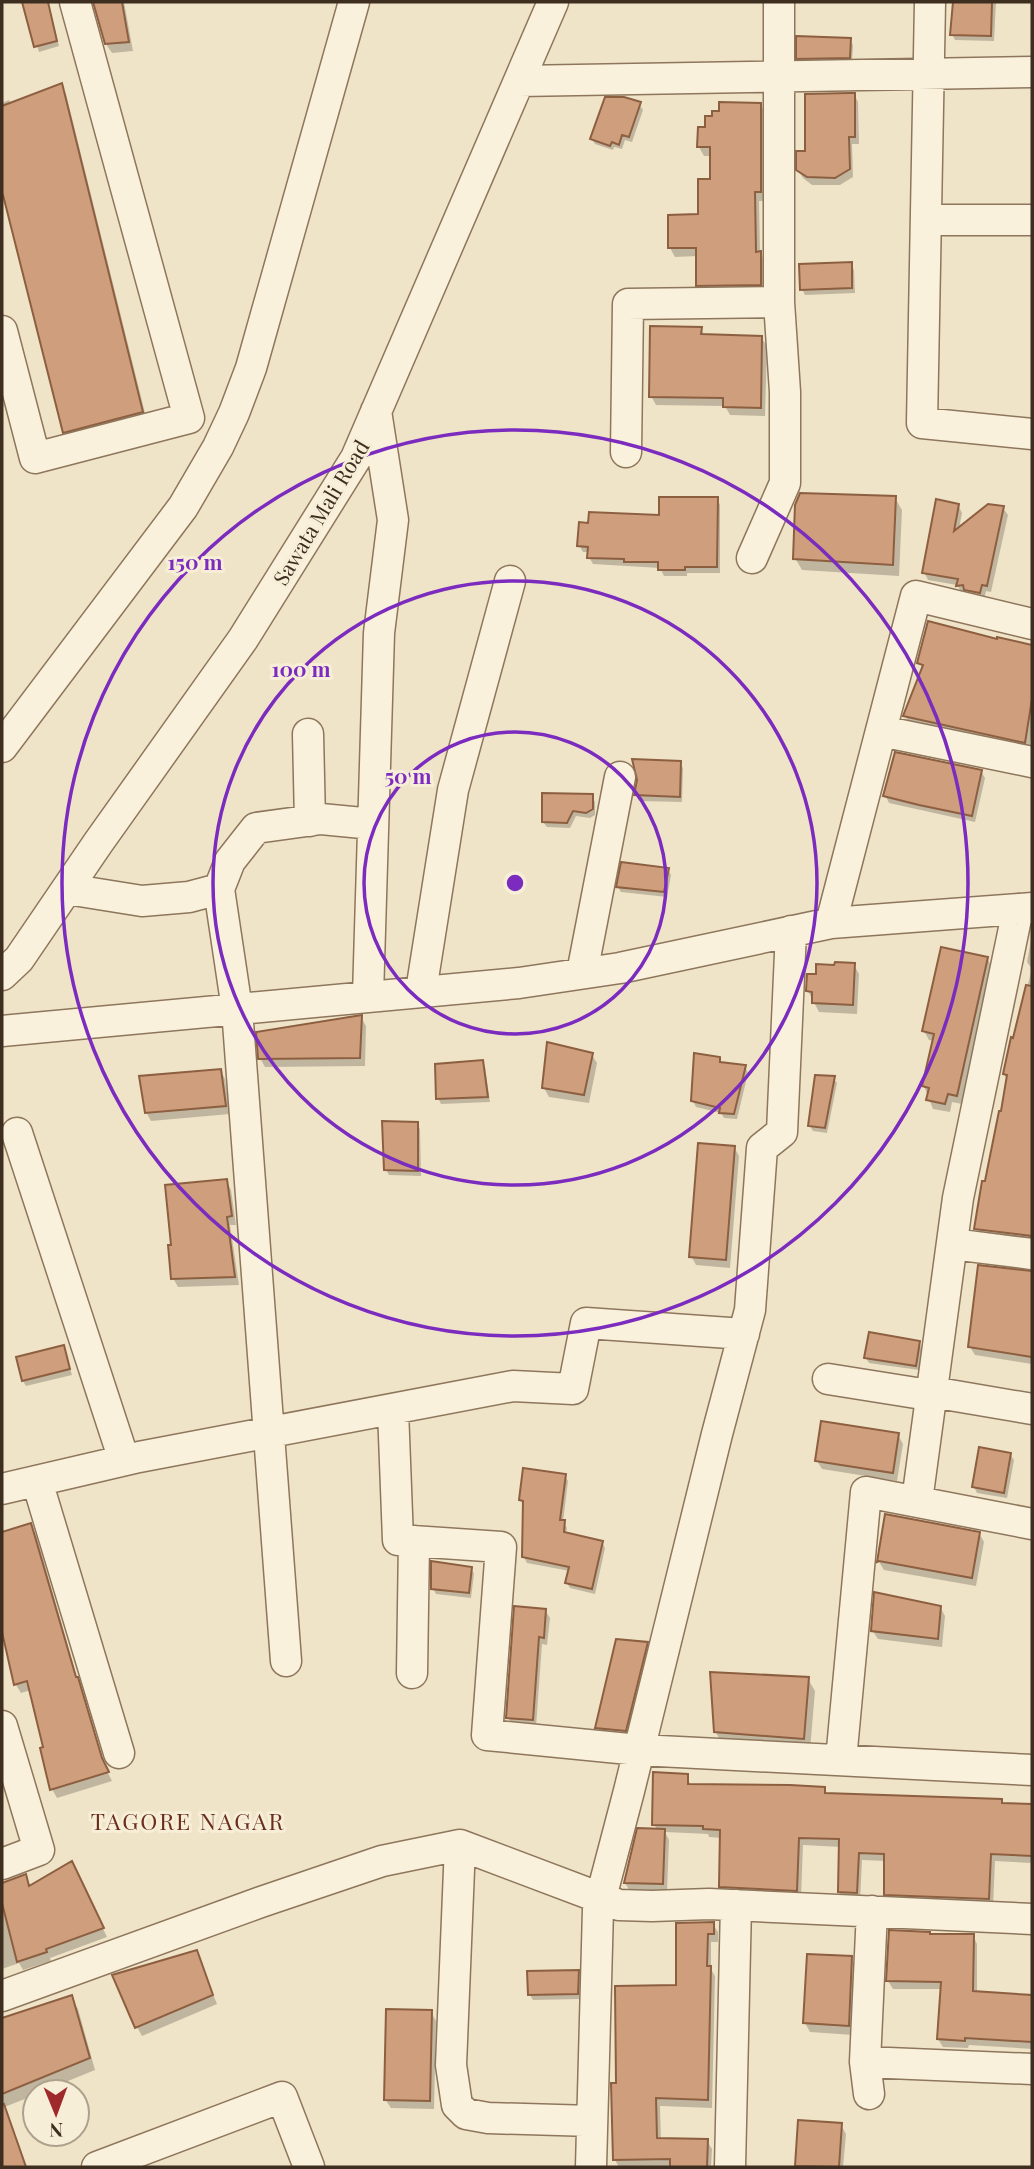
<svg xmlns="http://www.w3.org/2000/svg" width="1034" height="2169" font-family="'Playfair Display',serif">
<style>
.shadow{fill:#0003}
.building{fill:#cf9f7d;stroke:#8d5f41;stroke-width:2}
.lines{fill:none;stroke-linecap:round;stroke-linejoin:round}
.minor-casing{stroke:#8d765c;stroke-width:33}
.minor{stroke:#faf1dc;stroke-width:30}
.ring{fill:none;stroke:#7b2cbf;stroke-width:3.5}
.labels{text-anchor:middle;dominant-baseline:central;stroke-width:6;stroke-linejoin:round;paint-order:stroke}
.street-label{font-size:21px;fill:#3d2e20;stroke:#f7eed8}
.neighbourhood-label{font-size:23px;letter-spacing:2px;fill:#6b2e1e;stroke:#f7eed8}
.centre{fill:#7b2cbf;stroke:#f7eed8;stroke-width:3.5}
.ring-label{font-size:21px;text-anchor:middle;font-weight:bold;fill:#7b2cbf;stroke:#f7eed8;stroke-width:6;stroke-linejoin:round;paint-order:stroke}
</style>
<rect width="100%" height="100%" fill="#f0e4c8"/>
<!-- shadow -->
<path class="shadow" d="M24,2H48L59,46L39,52Z
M94,2H124L133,51L112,53L106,44Z
M954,2H996L994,41L955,40L952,34Z
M849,39L853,45L852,63L801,64L798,58Z
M61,85L66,94L147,421L70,441L65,432L2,183V103L9,100L11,104Z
M854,94L858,102L859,144H852L853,177L840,185H812L803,178L798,170L807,152Z
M639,104L643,110L632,142L625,140L622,149L614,147L613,150L595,144L592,139Z
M760,104L766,113V201H759L760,253L766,262V293L703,294L698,285V256L675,257L670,248L700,216L712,181V156H704L699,147L714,118Z
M851,264L854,270L855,293L805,295L802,289Z
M701,328L705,336L761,337L767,346L765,416L730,415L725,406L656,405L651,396Z
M717,498L720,505V573H687V576H664L660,568L593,564L589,557L590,552H583L579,545Z
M895,498L902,510L899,576L802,570L795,558Z
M958,505L962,513L959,529L1003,508L1008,515L991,592L986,591L984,600L970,597L968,592L962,593L957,585L928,580L924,572Z
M998,640L1032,647V731L1029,750L910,724L905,716L923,669L919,662Z
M680,763L683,768L682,802L639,801L636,795L639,780Z
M981,771L985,778L975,822L889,803L885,795Z
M592,796L595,802V815L590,818L576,816L570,828L547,827L543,822Z
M668,869L671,875L667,897L621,892L618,887Z
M1031,940H1032V1173L1028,1188L1032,1189V1242L980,1236L976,1229L1003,1113L1008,1081L1004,1074L1032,969L1027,962Z
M987,958L992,967L962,1104L952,1102L950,1112L933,1109L924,1086L934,1041L929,1040L924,1031Z
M854,965L859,974L857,1014L819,1012L808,991L817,976Z
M361,1017L366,1026L365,1066L265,1067L260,1058Z
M592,1055L597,1063L589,1103L549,1097L544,1088Z
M719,1059L722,1064L745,1067L748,1073L737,1119L724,1118L721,1113L696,1107L693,1101Z
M482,1061L485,1067L490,1102L441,1104L438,1098Z
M220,1070L225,1079L230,1114L151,1121L146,1112Z
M833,1078L837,1083L827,1133L813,1131L810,1126Z
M417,1124L420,1129L421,1176L389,1175L386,1170Z
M734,1147L739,1156L730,1268L696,1265L691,1256Z
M226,1181L231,1190L236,1225H230L239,1285L178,1287L173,1278Z
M980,1267L1032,1274V1364L975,1355L970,1347Z
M919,1343L922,1349L919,1370L869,1363L866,1358Z
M63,1347L72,1375L26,1386L23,1381Z
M898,1435L903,1444L897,1481L822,1469L817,1461Z
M1010,1454L1014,1460L1007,1498L977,1493L974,1487Z
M565,1476L568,1481L563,1522L567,1528L566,1534L602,1542L605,1548L595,1594L570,1588L567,1583L570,1571L527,1563L524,1557V1505L521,1500Z
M886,1516L979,1533L984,1542L976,1586L884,1570L879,1562Z
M31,1525L36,1534L78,1681L106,1769L112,1781L57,1798L52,1789L45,1748L31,1690L21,1693L16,1685L6,1640L2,1634V1534Z
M471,1568L474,1574L471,1598L436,1594L433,1588Z
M940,1607L945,1616L942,1647L878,1639L872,1630Z
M545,1610L550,1618L547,1645L542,1644L536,1727L512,1725L508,1717Z
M647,1644L652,1653L630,1739L602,1737L597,1728Z
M808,1679L815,1691L810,1750L722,1743L715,1731Z
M687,1776L691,1786L824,1789L828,1795L1001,1800L1003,1804L1032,1806V1863L995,1861L993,1907L890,1902L886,1894V1861L862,1860L860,1901L844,1900L839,1892L841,1847L803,1845L801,1898L725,1894L721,1886L722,1838L709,1837L708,1834L665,1832L669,1840L667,1892L630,1891L625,1883L658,1831L654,1824Z
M76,1872L107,1937L50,1958L51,1961L23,1970L19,1963L2,1969V1885L25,1876L31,1887Z
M713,1924L718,1932V1942H711V1969L715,1976L712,2108L660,2106L661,2140L707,2141L712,2149L711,2167H619L615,2160L613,2085H618Z
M930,1936H973L977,1944V1993L1032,1997V2049L969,2045L968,2048L943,2047L938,2039L942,1989H893L888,1981Z
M196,1953L217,2004L142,2036L137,2027Z
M851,1958L856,1967L853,2035L810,2032L805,2023Z
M578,1972L581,1977L580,1999L533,2000L530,1995Z
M71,1998L78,2009L95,2070L41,2092H35V2095L2,2108V2019Z
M431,2012L436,2021L434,2109L391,2108L385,2099Z
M841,2125L846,2134L843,2167H798L797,2166Z
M12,2130L17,2139L27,2167H2V2133Z"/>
<!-- building -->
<path class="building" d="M22,2H48L57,41L34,47Z
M93,2H122L129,42L105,44Z
M953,2H992L991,36L950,35Z
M796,36L851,38L850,58L796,59Z
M62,83L143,412L63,433L3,195H2V106Z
M849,93H855V137H849L850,169L835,178L807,177L796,170V151H805V94Z
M605,97H624L641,102L629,137L622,135L619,145L612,142L610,146L590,139Z
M719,102L761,103V192H755L756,252L761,251V285L696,286V248H668V215L698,214V179H710V147H697L698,127H705V116H712V111H719Z
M852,262V288L800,290L799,264Z
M650,326L702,327L701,334L762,336L761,408L723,407V398L649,397Z
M800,493L896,496L893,565L793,559L795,505Z
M659,497H718L717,567H685V570H658V562H624V559L587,558L588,547L577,546L579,522L588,523L589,512L659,515Z
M936,499L959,504L954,531L988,504L1004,506L987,586L982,585L980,593L964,590L963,585L956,586L958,579L922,573Z
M928,621L997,639V637L1032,645V699L1025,743L903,716L923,665L917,663Z
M895,752L982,770L972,816L919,805L883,796Z
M632,759L681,761L680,797L634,795L637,780Z
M542,793L593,794V809L586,813L573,811L567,823L542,822Z
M621,862L669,868L664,892L616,887Z
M941,947L988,957L957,1096L948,1094L945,1104L926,1100L929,1088L922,1086L934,1034L922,1031Z
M835,962L855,963L853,1005L812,1003V992L806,991L807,974H816V964L834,965Z
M1026,985L1032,986V1236L974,1229L982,1181H985L999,1111H1001L1007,1075L1003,1074L1011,1037L1013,1038Z
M362,1015L360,1058L258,1059L256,1032Z
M547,1042L593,1053L584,1095L542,1088Z
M694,1053L720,1057V1062L746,1065L734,1114L719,1113L720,1108L691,1101Z
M483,1060L488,1097L436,1099L435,1064Z
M221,1069L226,1106L145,1113L139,1076Z
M815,1075L835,1076L825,1128L808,1126Z
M382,1121L418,1122V1171L384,1170Z
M698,1143L735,1146L726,1260L689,1257Z
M227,1179L232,1216L227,1217L235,1277L171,1279L168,1245H171L165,1185Z
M978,1265L1032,1271V1357L968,1347Z
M869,1332L920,1341L916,1366L864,1358Z
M64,1345L70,1369L22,1381L16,1357Z
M821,1421L899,1433L893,1473L815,1461Z
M979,1447L1011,1453L1004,1493L972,1487Z
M523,1468L566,1474L560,1520H565L564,1532L603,1541L592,1589L565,1583L569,1567L522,1557L523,1501L519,1500Z
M885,1514L980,1532L972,1578L879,1561L877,1562Z
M31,1523L76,1677H78L102,1758L109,1772L50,1790L40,1748L43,1747L27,1681L14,1685L2,1632V1532Z
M431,1561L472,1567L469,1593L431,1589Z
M874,1592L941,1606L938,1639L871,1631Z
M514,1606L546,1609L544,1638L539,1637L533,1720L506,1718Z
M616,1639L648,1642L626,1731L595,1728Z
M710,1672L809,1677L804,1739L714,1732Z
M653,1772L688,1774V1784L790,1785L825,1787V1793L1002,1799V1803L1032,1804V1856L991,1854L989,1899L884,1895V1854L859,1853L857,1893L838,1892L839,1839L799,1838L797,1891L719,1887L720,1830L703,1829V1826L652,1825Z
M637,1828L665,1829L663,1884L624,1883Z
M72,1861L104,1928L46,1949L47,1952L17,1962L2,1903V1883L26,1874L29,1886Z
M714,1922V1934H708L707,1966H711L708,2100L656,2098L657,2138L708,2139L707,2167H670V2159L613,2160L611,2083H616L615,1986L676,1985V1923Z
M889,1930L930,1932V1934H974L973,1991L1032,1995V2042L965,2038V2041L937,2039L941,1982L886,1981Z
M197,1950L213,1995L135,2028L112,1975Z
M807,1954L852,1956L849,2026L803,2023Z
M579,1970L578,1994L528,1995L527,1971Z
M72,1995L90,2058L2,2094V2018Z
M386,2009L432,2010L430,2101L384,2100Z
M4,2104L26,2167H2V2105Z
M798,2120L842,2123L839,2167L795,2166Z"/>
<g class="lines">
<!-- minor casing -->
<g class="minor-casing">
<path id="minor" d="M930,2L922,423L1032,434
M519,81L1032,72
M926,220H1032
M2,331L35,458L189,418L75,2
M626,452L628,304L779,302
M752,558L785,483V392L779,302V2
M881,731L1032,762
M308,734L310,821
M2,747L183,507L218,447L234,413L251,368L354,2
M67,889L142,901L189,897L219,889
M831,923L916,596L1032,624
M582,973L620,777
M2,975L19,959L98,843L243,639L356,458L553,2
M421,991L453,790L510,581
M368,996L379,633L393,520L376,411
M2,1031L519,983L620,968L831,923L1032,908
M17,1133L124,1460
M952,1244L1032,1254
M828,1379L916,1393L932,1392L1032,1409
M393,1410L398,1540L501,1547L487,1735L639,1750L1032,1770
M37,1481L119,1753
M2,1489L139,1457L513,1386L573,1389L586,1323L744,1334
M917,1501L958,1198L1018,909
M286,1661L237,1009L219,889L230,861L256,828L321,819L373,824
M412,1673L414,1541
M2,1726L39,1850L2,1864
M841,1760L866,1492L1032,1524
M460,1845L451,2065L457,2105L466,2114L488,2118L592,2121
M2,1996L261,1902L382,1861L460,1845L619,1905L652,1906L709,1904L1032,1919
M865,2062L1032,2069
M869,2094L865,2062L872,1911
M97,2167L282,2097L309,2167
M591,2167L598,1909L629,1791L717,1434L750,1310L762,1148L782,1132L791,931
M730,2167L736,1905"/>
</g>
<!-- minor -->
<use href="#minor" class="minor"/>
</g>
<!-- distance rings -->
<g class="ring">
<circle cx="515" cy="883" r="151"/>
<circle cx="515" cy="883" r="302"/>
<circle cx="515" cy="883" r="453"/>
</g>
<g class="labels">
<!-- street labels -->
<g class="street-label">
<text transform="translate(320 512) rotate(-59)">Sawata Mali Road</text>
</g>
<!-- neighbourhood labels -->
<g class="neighbourhood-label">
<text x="188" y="1820">TAGORE NAGAR</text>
</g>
</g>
<circle cx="515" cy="883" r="10" class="centre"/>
<g class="ring-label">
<text x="195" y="570">150 m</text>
<text x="301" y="677">100 m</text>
<text x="408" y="784">50 m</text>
</g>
<!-- border -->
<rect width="1034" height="2169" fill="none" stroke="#3d2e20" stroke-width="7"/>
<!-- north arrow -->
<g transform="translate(56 2113) rotate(179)"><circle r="33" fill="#f7eed8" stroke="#ada18e" stroke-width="2"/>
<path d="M0-5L12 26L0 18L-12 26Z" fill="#9e2a2b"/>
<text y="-10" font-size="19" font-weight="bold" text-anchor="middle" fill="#3d2e20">N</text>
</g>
</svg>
